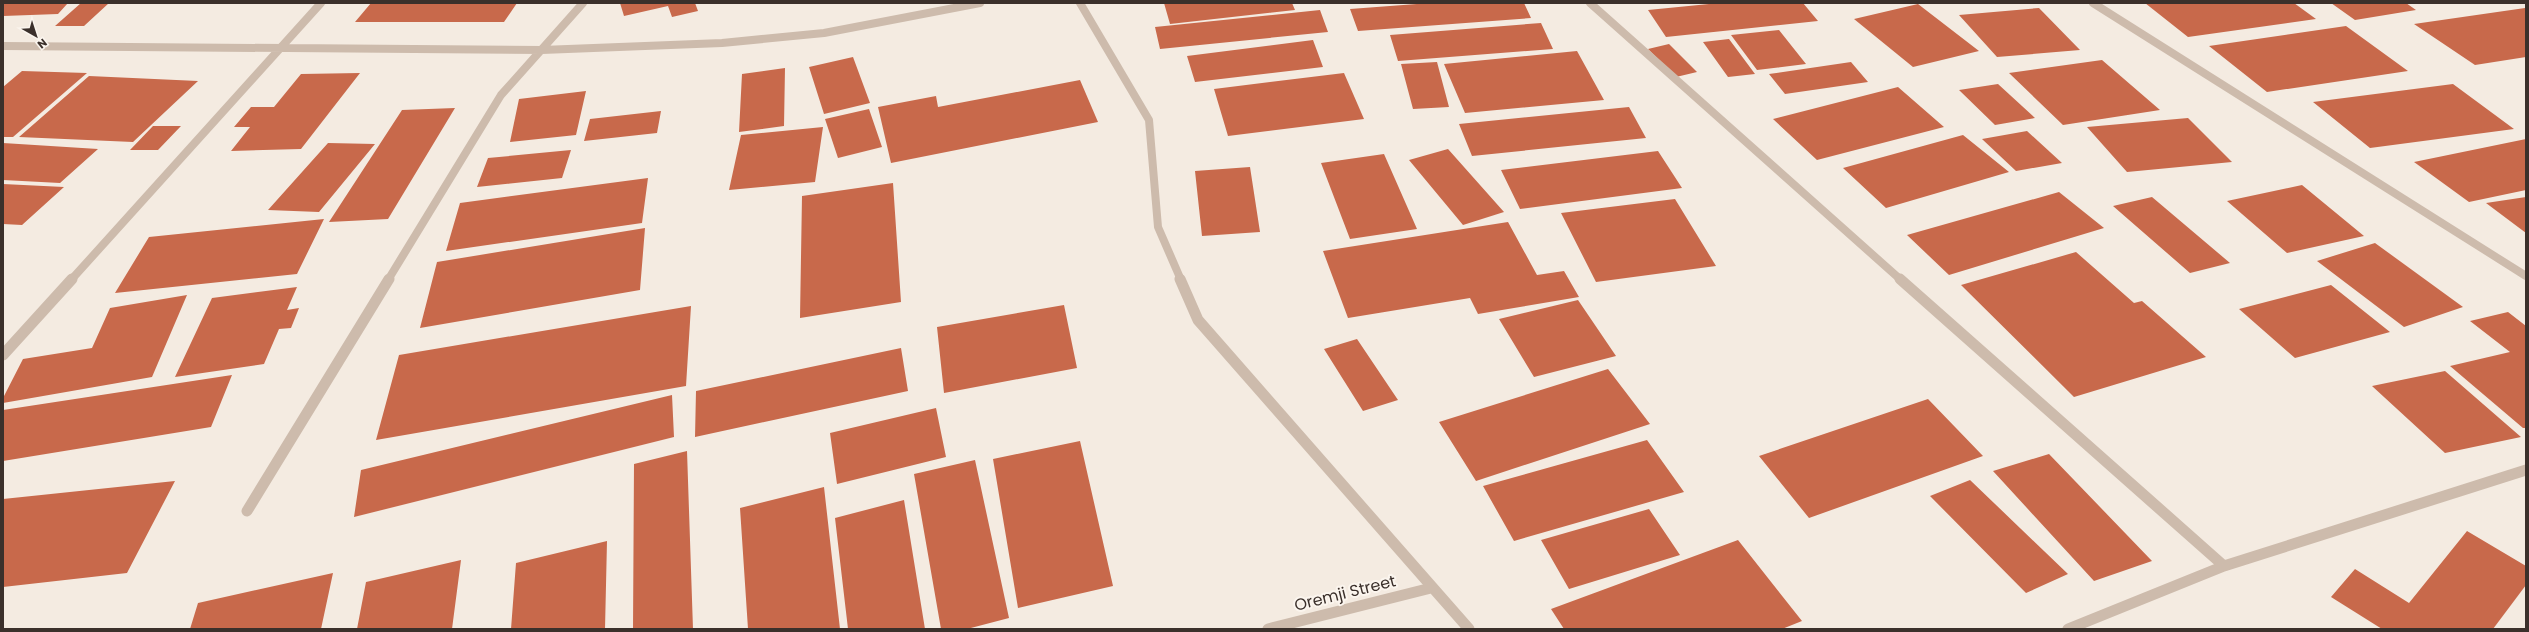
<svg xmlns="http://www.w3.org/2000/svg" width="2529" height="632" font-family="Poppins,sans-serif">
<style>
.building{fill:#c8694b}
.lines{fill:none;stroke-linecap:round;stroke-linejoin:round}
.street-far1{stroke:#cdbbac;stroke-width:8}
.street{stroke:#cdbbac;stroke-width:11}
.labels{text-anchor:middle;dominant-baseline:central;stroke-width:4;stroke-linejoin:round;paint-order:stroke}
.near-street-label{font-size:16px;fill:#3b302b;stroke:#fbf5ee}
</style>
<rect width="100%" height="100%" fill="#f4ebe1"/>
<!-- building -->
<path class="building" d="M3,3H68L58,14L3,16Z
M81,3H109L84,26H55Z
M371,3H517L504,22H355Z
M620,3H695L698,11L672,17L668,6L624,16Z
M1164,3H1292L1295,10L1170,24Z
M1430,3H1524L1531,18L1358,31L1350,9Z
M1719,3H1803L1818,21L1666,37L1648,10Z
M2145,3H2294L2316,19L2188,37Z
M2331,3H2406L2416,10L2355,20Z
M1918,4L1979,51L1913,67L1854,19Z
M2039,8L2080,50L1997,57L1959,15Z
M2525,8L2526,57L2475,65L2414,24Z
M1320,10L1328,32L1160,49L1155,27Z
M1541,23L1553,49L1398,61L1390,35Z
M2346,26L2408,71L2267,92L2209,46Z
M1779,30L1806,64L1757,70L1731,35Z
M1729,39L1755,74L1728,77L1703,42Z
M1313,40L1323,67L1195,82L1187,56Z
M1669,44L1697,72L1676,77L1648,49Z
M1577,51L1604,100L1465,113L1444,64Z
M853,57L870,103L824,114L809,67Z
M2102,60L2160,110L2063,125L2009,73Z
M1437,62L1449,107L1413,109L1401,64Z
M1851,62L1868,82L1785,94L1769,74Z
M785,68L784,126L739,132L742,74Z
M22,71L87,73L13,137H3V87Z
M360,73L301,149L231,151L250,127H234L251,107H274L301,74Z
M1344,73L1364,119L1228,136L1214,89Z
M89,76L198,81L133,142L19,137Z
M1080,80L1098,122L891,163L878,107L936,96L938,107Z
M1998,84L2035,118L1995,125L1959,90Z
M2453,84L2514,129L2370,148L2313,102Z
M1898,87L1944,127L1817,160L1773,119Z
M586,91L576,135L510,142L519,99Z
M1629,107L1646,138L1472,156L1459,124Z
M455,108L388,219L329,222L402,110Z
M869,109L882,147L838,158L825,119Z
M661,111L657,133L584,141L590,119Z
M2188,118L2232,162L2127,172L2087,127Z
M153,126H181L158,150H130Z
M823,127L815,182L729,190L741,135Z
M2027,131L2062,163L2016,171L1982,139Z
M1963,135L2009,172L1886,208L1843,168Z
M2526,139V190L2469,202L2414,162Z
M3,143L98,149L60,183L3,180Z
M328,143L375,144L319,212L268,210Z
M1448,149L1504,212L1463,225L1409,160Z
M571,150L562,178L477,187L488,158Z
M1658,151L1682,188L1520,209L1501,170Z
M1384,154L1417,229L1350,239L1321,163Z
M1250,167L1260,232L1202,236L1195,171Z
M648,178L642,223L446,251L460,203Z
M893,183L901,302L800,318L802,196Z
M3,184L64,187L22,225L3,224Z
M2302,185L2364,236L2287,253L2227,201Z
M2059,192L2104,228L1949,275L1907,235Z
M2152,197L2230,263L2190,273L2113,206Z
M2526,197V233L2486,203Z
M1675,199L1716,266L1596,282L1561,213Z
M324,219L297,274L115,293L149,237Z
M1508,222L1537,275L1564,271L1579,297L1478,314L1470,298L1348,318L1323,251Z
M645,228L640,290L420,328L437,262Z
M2375,243L2463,307L2404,327L2317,261Z
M2076,252L2134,303L2142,301L2206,357L2074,397L1961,285Z
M2331,285L2390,332L2295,358L2239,309Z
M297,287L287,310L299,308L291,328L279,329L264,364L175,377L212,298Z
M187,295L152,377L3,403V398L23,359L92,348L110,308Z
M1578,300L1616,356L1534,377L1499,319Z
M1064,305L1077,368L944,393L937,327Z
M691,306L686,386L376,440L399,355Z
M2508,312L2526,326V428H2523L2450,366L2510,352L2470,321Z
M1357,339L1398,400L1363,411L1324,349Z
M901,348L908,391L695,437L696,391Z
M1608,369L1650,424L1476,481L1439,422Z
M2445,371L2521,437L2445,453L2372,386Z
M232,375L211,427L3,461V410Z
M672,395L674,437L354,517L361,470Z
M1928,399L1983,456L1809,518L1759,456Z
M936,408L946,457L837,484L830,433Z
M1647,440L1684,492L1514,541L1483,486Z
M1080,441L1113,586L1018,608L993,459Z
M687,451L693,629H633L634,464Z
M2049,454L2152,561L2094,581L1993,471Z
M975,460L1009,618L967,629H941L914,474Z
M1970,480L2068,574L2026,593L1930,496Z
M175,481L127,573L3,587V499Z
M824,487L840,629H748L740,508Z
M904,500L925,629H848L835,518Z
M1649,509L1680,555L1569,589L1541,540Z
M2467,531L2526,566V585L2493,629H2382L2331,597L2355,569L2409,603Z
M1738,540L1802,621L1782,629H1564L1551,609Z
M607,541L605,629H511L516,563Z
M461,560L452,629H357L366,582Z
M333,573L321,629H190L198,603Z"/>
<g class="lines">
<!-- street-far1 -->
<path class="street-far1" d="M1080,3L1149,120L1158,227L1181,280
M1590,3L1901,280
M2093,3L2526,276
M3,46L542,50L722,43L824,33L980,3
M71,280L321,3
M388,280L501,95L583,3"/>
<!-- street -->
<path class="street" d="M1180,279L1198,320L1469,629
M1900,279L2224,566
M3,355L72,279
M247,511L389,279
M1268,629L1431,588
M2068,629L2224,566L2526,470"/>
</g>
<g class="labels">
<!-- near-street labels -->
<g class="near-street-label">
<text transform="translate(1345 593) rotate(-14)">Oremji Street</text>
</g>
</g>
<!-- border -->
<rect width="2529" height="632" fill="none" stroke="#3b302b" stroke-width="8"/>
<!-- north arrow -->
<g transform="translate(36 36) rotate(141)" stroke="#fbf5ee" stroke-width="3" paint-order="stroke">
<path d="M0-3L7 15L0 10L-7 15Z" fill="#3b302b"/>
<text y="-6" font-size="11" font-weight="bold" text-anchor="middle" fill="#3b302b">N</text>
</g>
</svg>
